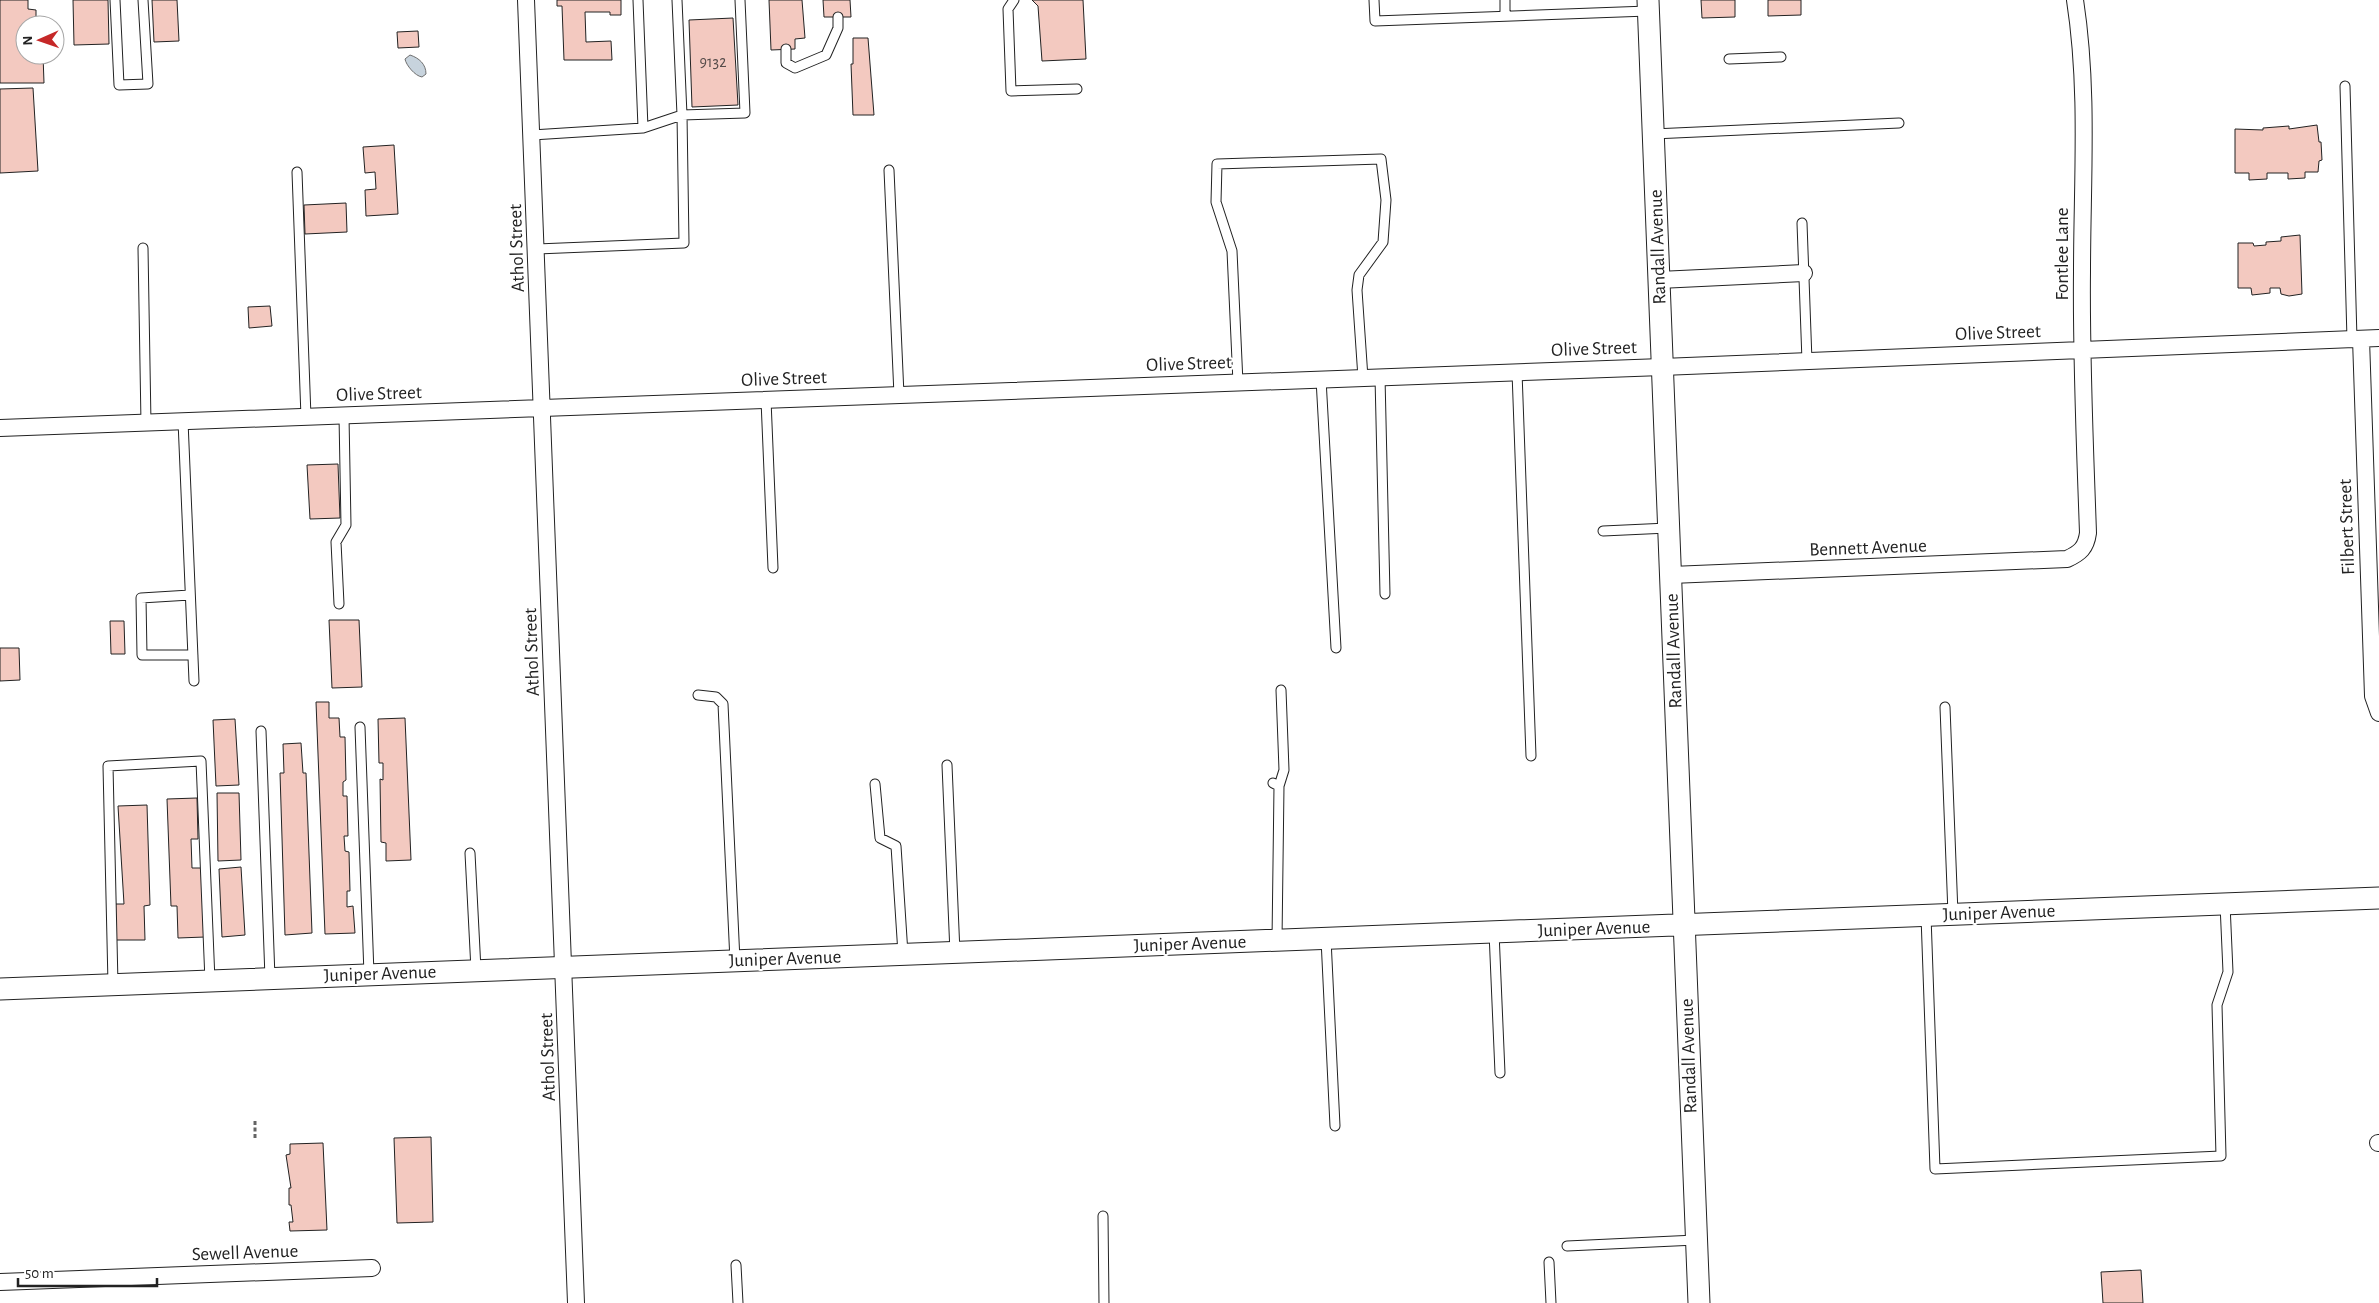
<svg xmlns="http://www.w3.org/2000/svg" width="2379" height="1303" font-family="'Alegreya Sans',sans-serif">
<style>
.water{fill:#c7d3dd;stroke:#6f6f6f}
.building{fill:#f3c9c0;stroke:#222}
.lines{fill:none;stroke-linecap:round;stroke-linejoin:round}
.service-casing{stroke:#222;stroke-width:11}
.minor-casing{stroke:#222;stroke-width:18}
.tertiary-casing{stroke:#222;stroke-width:23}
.path{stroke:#646464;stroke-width:3;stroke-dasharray:4 2.5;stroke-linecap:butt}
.service{stroke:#fff;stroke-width:9}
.minor{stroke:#fff;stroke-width:16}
.tertiary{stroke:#fff;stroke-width:21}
.labels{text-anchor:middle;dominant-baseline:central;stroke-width:4;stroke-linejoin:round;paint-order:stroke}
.number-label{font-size:16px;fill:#564c4a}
.street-label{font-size:19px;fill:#222;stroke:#fff}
</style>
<rect width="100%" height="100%" fill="#fff"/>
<!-- water -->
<path class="water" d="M410,55C419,58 426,64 426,74L422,77C415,76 406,65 405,59Z"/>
<!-- building -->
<path class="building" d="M0,0H28V9L36,10V25H25V55H43L44,83H0Z
M73,0H108L109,44L74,45Z
M152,0H177L179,41L154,42Z
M557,0H621V15H610V12H585L586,42L611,41L612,60H564L562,6H557Z
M769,0H802L805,38L795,39V49L771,50Z
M823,0H850L851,17H824Z
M1032,0H1083L1086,59L1042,61L1038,6Z
M1701,0H1735V17L1702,18Z
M1768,0H1801V15L1768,16Z
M733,18L738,105L692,107L689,20Z
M418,31L419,47L398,48L397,32Z
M853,38H868L874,115H853L851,64H853Z
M33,88L38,171L0,173V89Z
M2317,125L2319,142H2321L2322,160L2319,161L2318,172H2305V178L2288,179V173H2267V179L2249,180V173H2235V129L2263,130V128L2289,126V129Z
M394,145L398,214L366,216L365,190L376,189L375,172L365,173L363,147Z
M346,203L347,232L305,234L304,205Z
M2300,235L2302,294L2289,296L2281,294L2280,288H2270V293L2252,295L2251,288H2238V243H2253L2254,246L2266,245V242L2281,241V237Z
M270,306L272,326L249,328L248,307Z
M338,464L340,518L310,519L307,465Z
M329,620H359L362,687L332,688Z
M110,621H124L125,654H111Z
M0,648H19L20,680L0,681Z
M316,702H329V718H339L340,737H345L346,780L343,782V796H347L348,836H344L345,851L349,852L350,891H347V907L353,906L355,933L325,934Z
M405,718L411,860L386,861V843L381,842L380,779L383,780V763H379L378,719Z
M235,719L239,785L216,786L213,720Z
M301,743L303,773H306L312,933L285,935L280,773H284L283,744Z
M217,793H239L241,860L218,861Z
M197,798L198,839H191L192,868H203L205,937L178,938L177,906H171L167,799Z
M147,805L150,905L144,906L145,940H116L115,904H124L118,806Z
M241,867L245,935L222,937L219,869Z
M431,1137L433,1222L397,1223L394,1138Z
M323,1143L327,1230L290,1231L289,1222H293L291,1205H289V1188H291L286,1155L290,1154V1144Z
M2141,1270L2143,1303H2103L2101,1272Z"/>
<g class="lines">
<!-- service casing -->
<g class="service-casing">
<path id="service" d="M115,0L119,85L148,84L143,0
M638,0L643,128
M677,0L682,115L745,113L740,0
M1014,0L1008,9L1011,91L1077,89
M1374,0L1375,21L1648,11
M1505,0V16
M786,49V63L795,68L826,55L838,28V17
M1729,59L1781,57
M2345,86L2352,339
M1653,134L1899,123
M532,135L643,128L682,115L684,243L537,249
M889,170L899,395
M297,172L306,417
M1802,223L1807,361
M143,248L146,423
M1517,372L1531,756
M1380,377L1385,594
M1321,379L1336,648
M1238,383L1232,251L1216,202L1217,164L1381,159L1386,200L1383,242L1359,275L1357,290L1363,378
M766,400L773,568
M183,421L194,681
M1603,531L1668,528
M190,595L141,598L142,655H193
M339,604L336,542L346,525L344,416
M698,695L716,697L723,704L735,961
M1945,707L1953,914
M360,727L369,974
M261,731L270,978
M947,765L955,953
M1273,783L1279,786L1277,940
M875,784L880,838L896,846L903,954
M1279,786L1284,770L1281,690
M470,853L476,970
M1926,916L1935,1169L2221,1156L2217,1005L2228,972L2225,904
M1494,932L1500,1073
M1326,939L1335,1126
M113,984L108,766L201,761L210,981
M1103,1216L1104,1303
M1567,1246L1696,1240
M1549,1262L1551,1303
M736,1265L738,1303"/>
</g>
<!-- minor casing -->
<g class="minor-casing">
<path id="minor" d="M526,0L576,1303
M1659,280L1804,273
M2361,339L2373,696L2379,713
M0,428L1662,367L2379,338
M1671,575L2067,559C2080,553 2086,548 2088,533C2085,446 2081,359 2082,272C2082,182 2089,90 2075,0
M2378,1143H2379
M0,1282L372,1268"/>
</g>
<!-- tertiary casing -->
<g class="tertiary-casing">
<path id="tertiary" d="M1648,0L1699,1303
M0,989L2379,898"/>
</g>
<!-- path -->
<path class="path" d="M255,1121V1139"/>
<!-- service -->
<use href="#service" class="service"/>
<!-- minor -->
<use href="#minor" class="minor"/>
<!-- tertiary -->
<use href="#tertiary" class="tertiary"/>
</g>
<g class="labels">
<!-- number labels -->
<g class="number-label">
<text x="713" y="62">9132</text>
</g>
<!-- street labels -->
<g class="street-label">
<text transform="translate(1658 247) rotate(-92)">Randall Avenue</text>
<text transform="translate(517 248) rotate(-92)">Athol Street</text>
<text transform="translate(2062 254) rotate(-90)">Fontlee Lane</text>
<text transform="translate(1998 333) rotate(-2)">Olive Street</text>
<text transform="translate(1594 349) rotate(-2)">Olive Street</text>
<text transform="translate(1189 364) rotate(-2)">Olive Street</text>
<text transform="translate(784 379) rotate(-2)">Olive Street</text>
<text transform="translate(379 394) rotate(-2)">Olive Street</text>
<text transform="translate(2347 527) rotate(-92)">Filbert Street</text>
<text transform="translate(1868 548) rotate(-2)">Bennett Avenue</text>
<text transform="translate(1674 651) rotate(-92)">Randall Avenue</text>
<text transform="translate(532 652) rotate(-92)">Athol Street</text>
<text transform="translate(1999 913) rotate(-2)">Juniper Avenue</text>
<text transform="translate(1594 929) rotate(-2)">Juniper Avenue</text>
<text transform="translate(1190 944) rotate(-2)">Juniper Avenue</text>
<text transform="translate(785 959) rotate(-2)">Juniper Avenue</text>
<text transform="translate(380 974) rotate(-2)">Juniper Avenue</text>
<text transform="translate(1689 1056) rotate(-92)">Randall Avenue</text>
<text transform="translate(548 1057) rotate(-92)">Athol Street</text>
<text transform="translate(245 1253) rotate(-2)">Sewell Avenue</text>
</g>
</g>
<!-- north arrow -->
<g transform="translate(40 40) rotate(268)"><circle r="24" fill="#ffffff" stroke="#a7a7a7"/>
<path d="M0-4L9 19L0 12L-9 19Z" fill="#c62828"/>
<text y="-8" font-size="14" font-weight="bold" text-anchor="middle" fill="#222222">N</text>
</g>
<!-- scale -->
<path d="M18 1278v8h139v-8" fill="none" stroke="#222222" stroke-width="2.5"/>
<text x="25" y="1278" font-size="15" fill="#222222" stroke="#ffffff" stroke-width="4" paint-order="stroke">50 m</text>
</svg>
